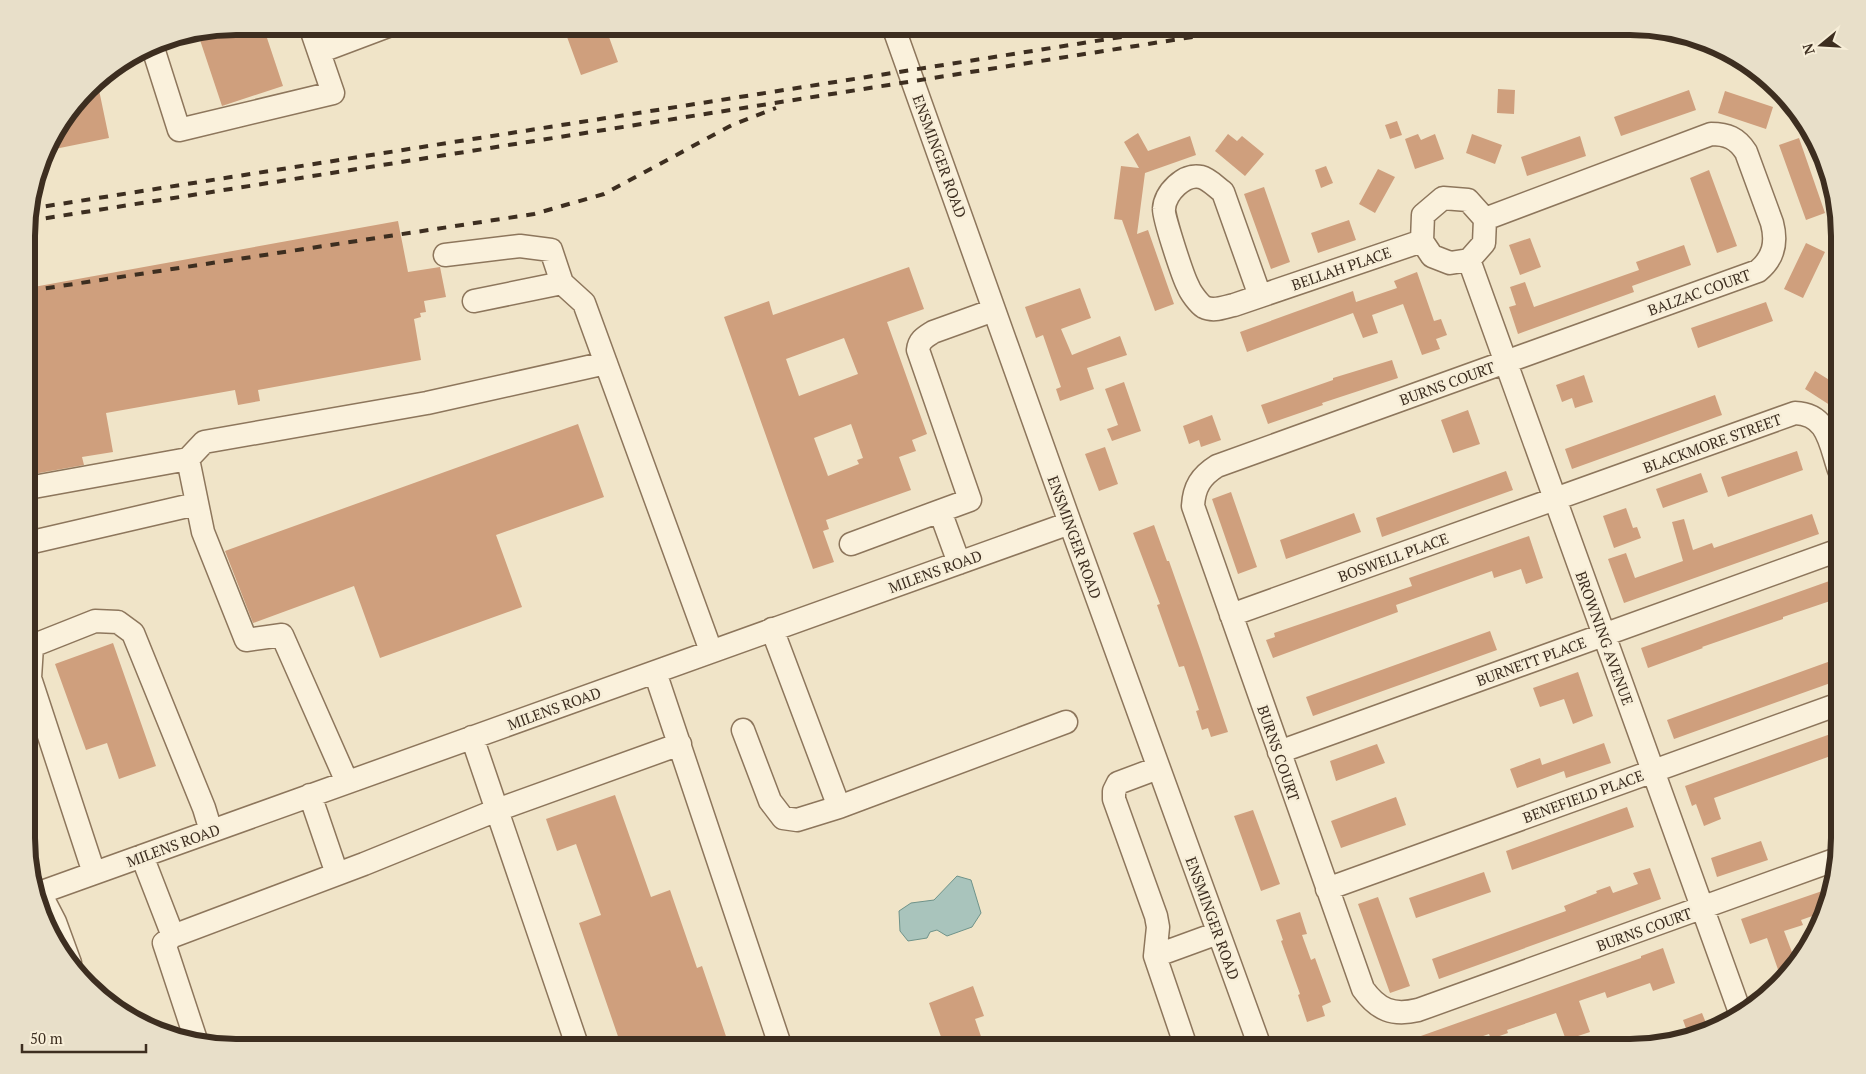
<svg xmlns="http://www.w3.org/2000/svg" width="1866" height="1074" font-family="'PT Serif',serif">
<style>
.water{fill:#a9c4bc;stroke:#6f938a}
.building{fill:#cf9f7d;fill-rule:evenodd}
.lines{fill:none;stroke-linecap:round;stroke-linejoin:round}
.minor-casing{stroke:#8d765c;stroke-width:25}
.minor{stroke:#faf1dc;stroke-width:22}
.rail{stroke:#3d2e20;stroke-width:4;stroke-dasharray:9 9;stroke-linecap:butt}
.labels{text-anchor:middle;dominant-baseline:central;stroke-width:5;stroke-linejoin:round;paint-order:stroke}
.street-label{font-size:15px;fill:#3d2e20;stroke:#f7eed8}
.rim{fill:none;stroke:#3d2e20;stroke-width:6}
</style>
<rect width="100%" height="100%" fill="#f0e4c8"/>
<!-- water -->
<path class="water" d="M957,876L971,880L981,913L972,927L947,936L937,930L930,932L927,938L908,941L900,931L899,911L911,903L934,900Z"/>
<!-- building -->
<path class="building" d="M236,26H263L283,86L222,106L198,34Z
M563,26H605L618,62L581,75Z
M1498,89L1515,90L1514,114L1497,113Z
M99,90L109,138L45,151L48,143L87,93Z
M1689,90L1696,110L1621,136L1614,117Z
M1725,91L1773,107L1766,129L1718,113Z
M1397,121L1402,135L1390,139L1385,125Z
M1138,133L1148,151L1190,136L1196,155L1145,173L1137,234L1148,230L1174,304L1155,311L1122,220L1114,219L1121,166L1139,168L1124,142Z
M1228,134L1237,141L1242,136L1264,154L1245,176L1215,151Z
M1418,134L1421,140L1435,134L1444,159L1415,169L1405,139Z
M1472,134L1502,145L1495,164L1466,153Z
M1580,136L1586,156L1527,176L1521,157Z
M1799,138L1825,213L1806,220L1779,145Z
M1326,166L1333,183L1321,188L1315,170Z
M1378,169L1395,177L1375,213L1359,204Z
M1709,170L1737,246L1717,253L1690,178Z
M1264,187L1290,262L1271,269L1244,194Z
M1349,220L1356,240L1318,253L1311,233Z
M398,221L408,272L440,267L446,297L424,301L426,312L420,313L421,317L414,319L421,360L258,390L260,401L238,405L235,390L106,413L113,452L82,457L84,465L28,475V288Z
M1530,238L1541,267L1520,275L1509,245Z
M1806,243L1825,252L1803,298L1784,289Z
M1684,245L1691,265L1632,286L1634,292L1518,334L1509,307L1516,305L1510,287L1525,282L1534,307L1639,270L1636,262Z
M909,267L924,309L887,322L927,434L912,440L916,451L899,457L911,490L826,520L829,529L823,531L834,562L813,569L724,317L769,301L773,315ZM844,338L858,374L799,396L786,359ZM851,424L863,458L857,460L859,464L828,476L814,438Z
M1417,272L1434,321L1441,319L1447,335L1436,339L1440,349L1422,355L1403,304L1372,315L1378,333L1363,338L1353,313L1247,352L1240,332L1353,291L1356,302L1397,288L1394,281Z
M1080,288L1091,318L1061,329L1072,355L1120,336L1127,355L1087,368L1094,389L1060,401L1056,389L1061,387L1043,335L1036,338L1025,307Z
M1766,302L1773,321L1698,348L1691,328Z
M1392,360L1398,378L1322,403L1323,405L1268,424L1261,405L1333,380V378Z
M1815,371L1839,386V411L1805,389Z
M1584,375L1593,402L1575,408L1572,398L1562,402L1556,385Z
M1124,382L1141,431L1112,441L1107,429L1118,425L1105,389Z
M1715,395L1722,415L1572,469L1565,449Z
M1468,410L1480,444L1453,453L1441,420Z
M1212,415L1221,440L1201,447L1199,440L1189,444L1183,426Z
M578,424L604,497L496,535L522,607L380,658L354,586L253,623L225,551Z
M1105,447L1118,484L1099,491L1085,454Z
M1797,451L1803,470L1728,497L1721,477Z
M1506,471L1513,490L1382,537L1376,518Z
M1701,473L1708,492L1663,508L1656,489Z
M1231,492L1257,567L1238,574L1212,499Z
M1626,508L1633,528L1637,527L1641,538L1614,548L1603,516Z
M1354,513L1361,532L1286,559L1280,540Z
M1812,514L1819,534L1624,603L1608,559L1626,553L1635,578L1683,561L1672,522L1684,519L1693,550L1712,543L1714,548Z
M1154,525L1167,561H1169L1200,649L1228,732L1211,737L1208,728L1202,730L1196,711L1199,710L1184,666L1179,667L1157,605L1160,604L1133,533Z
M1529,536L1543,578L1526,584L1521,569L1494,578L1492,571L1396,605L1398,612L1273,658L1266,640L1275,637L1274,633L1412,586L1409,578Z
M1835,579L1839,591V598L1783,617V619L1702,647L1703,648L1648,668L1641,648Z
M1490,631L1497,650L1313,716L1306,697Z
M113,643L156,766L119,779L107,743L86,750L55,664Z
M1839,658V680L1674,739L1667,720Z
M1578,672L1593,716L1573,724L1564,699L1540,707L1533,688Z
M1839,731V753L1714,798L1721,819L1704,826L1696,804L1692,806L1685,786Z
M1604,743L1611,763L1566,778L1564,771L1517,788L1510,769L1540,758L1542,765Z
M1377,744L1385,763L1336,781L1330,761Z
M615,795L651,897L670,890L697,968L702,966L730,1048H622L579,923L601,915L576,844L557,851L546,819Z
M1396,797L1406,825L1341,848L1331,821Z
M1627,807L1634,827L1512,870L1506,851Z
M1253,810L1280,884L1261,891L1234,816Z
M1761,841L1768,860L1717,877L1711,858Z
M1650,868L1661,899L1439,979L1432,959L1566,911L1564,906L1597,893L1596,891L1610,886L1613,893L1638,884L1633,873Z
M1484,872L1491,892L1416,918L1409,898Z
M1828,889L1821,913L1801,920L1803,925L1784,931L1796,963L1782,981L1767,938L1750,944L1741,919Z
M1378,897L1410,986L1390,993L1358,904Z
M1300,912L1307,934L1302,935L1311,960L1315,958L1331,1002L1322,1006L1325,1016L1307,1022L1298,995L1300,994L1281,941L1283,940L1276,920Z
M1663,948L1675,983L1653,991L1650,983L1607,998L1605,992L1579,1001L1590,1032L1566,1040L1556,1013L1507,1030L1508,1033L1491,1039L1489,1034L1451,1047H1421L1418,1037L1641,958V956Z
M973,986L984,1016L975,1019L985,1048H945L929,1003Z
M1702,1013L1708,1028L1688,1034L1683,1020Z"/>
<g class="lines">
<!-- minor casing -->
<g class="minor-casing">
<path id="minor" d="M893,26L1070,523L1260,1047
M152,45L179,130L333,93L310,26
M319,52L388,26
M1443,198L1468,200L1485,219L1484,243L1469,260L1450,263L1432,256L1422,241L1423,215Z
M1485,219L1711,134C1727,134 1737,138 1746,152L1772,223C1777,242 1774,258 1758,271L1217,466C1201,476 1194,487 1193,506L1363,989C1378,1010 1393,1016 1418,1010L1837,859
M445,255L520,246L551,250L562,283L584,303L711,651
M1469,260L1741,1015
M1260,296L1223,192C1216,187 1209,179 1201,177C1184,173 1165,193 1164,209C1163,216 1183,277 1188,286C1190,292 1199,304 1204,307C1214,312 1224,307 1234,305L1422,241
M474,301L562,283
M28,488L188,459
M28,543L196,504
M851,544L940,511
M959,563L940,511L970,500L918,350C919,340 925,337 933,332L994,310
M1231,615L1795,413C1828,414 1830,444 1839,470
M772,629L839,807L1066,722
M655,672L781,1048
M743,730L770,801L783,818L797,820L839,807
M472,737L578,1048
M1279,752L1839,550
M347,782L282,635L246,640L203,532L188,459L204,442L427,403L606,363
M310,795L337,874
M142,856L173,936
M94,873L30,678L32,646L95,621L118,622L133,633L204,808L211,831
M1327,889L1839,704
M39,893L1070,523
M40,893L55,922L70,963
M1155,956L1158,927L1156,916L1114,799V791L1118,783L1158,768
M197,1043L164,943L173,936L364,864L497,810L680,744
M1186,1047L1155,956L1218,933"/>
</g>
<!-- minor -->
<use href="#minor" class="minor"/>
<!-- rail -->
<path class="rail" d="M28,209L1191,26
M28,221L1262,26
M28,291L534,214L604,194L732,125L776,108"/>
</g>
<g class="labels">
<!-- street labels -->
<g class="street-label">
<text transform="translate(940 156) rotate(70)">ENSMINGER ROAD</text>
<text transform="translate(1341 268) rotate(-19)">BELLAH PLACE</text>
<text transform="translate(1699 292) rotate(-20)">BALZAC COURT</text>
<text transform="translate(1447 383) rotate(-20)">BURNS COURT</text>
<text transform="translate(1712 443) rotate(-20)">BLACKMORE STREET</text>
<text transform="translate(1075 537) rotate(70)">ENSMINGER ROAD</text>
<text transform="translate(1393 557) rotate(-20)">BOSWELL PLACE</text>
<text transform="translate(935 571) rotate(-20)">MILENS ROAD</text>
<text transform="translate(1605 638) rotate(70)">BROWNING AVENUE</text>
<text transform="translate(1531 661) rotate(-20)">BURNETT PLACE</text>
<text transform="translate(554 708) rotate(-20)">MILENS ROAD</text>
<text transform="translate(1279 753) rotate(71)">BURNS COURT</text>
<text transform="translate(1583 796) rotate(-20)">BENEFIELD PLACE</text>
<text transform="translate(173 845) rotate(-20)">MILENS ROAD</text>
<text transform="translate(1213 918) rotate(70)">ENSMINGER ROAD</text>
<text transform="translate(1644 929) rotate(-20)">BURNS COURT</text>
</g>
</g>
<!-- crop -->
<path d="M0 0H1866V1074H0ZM236 35H1630A201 201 0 0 1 1831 236V838A201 201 0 0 1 1630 1039H236A201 201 0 0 1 35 838V236A201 201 0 0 1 236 35Z" fill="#e8dfc9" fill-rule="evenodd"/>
<path class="rim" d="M236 35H1630A201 201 0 0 1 1831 236V838A201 201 0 0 1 1630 1039H236A201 201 0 0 1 35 838V236A201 201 0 0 1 236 35Z"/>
<!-- north arrow -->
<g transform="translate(1821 45) rotate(252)" stroke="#f7eed8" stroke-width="4" paint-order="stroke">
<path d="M0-4L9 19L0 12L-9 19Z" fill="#3d2e20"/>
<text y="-8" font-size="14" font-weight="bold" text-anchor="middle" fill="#3d2e20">N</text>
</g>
<!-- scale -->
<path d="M22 1044v8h124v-8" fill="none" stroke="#3d2e20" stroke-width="2.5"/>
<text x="30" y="1044" font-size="15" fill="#3d2e20" stroke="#f7eed8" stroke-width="4" paint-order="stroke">50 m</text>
</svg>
